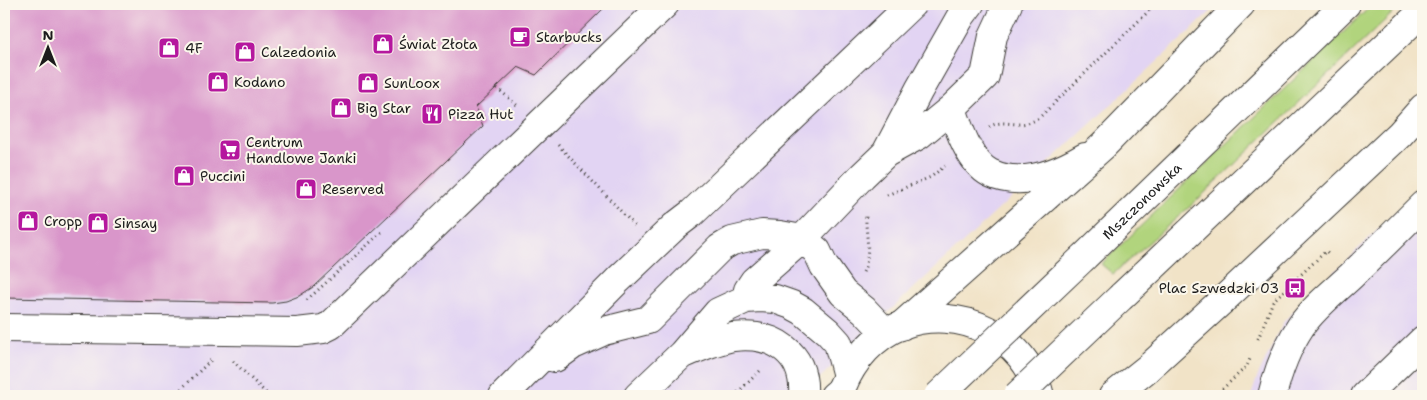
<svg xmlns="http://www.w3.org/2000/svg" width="1427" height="400" font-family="'Shantell Sans',sans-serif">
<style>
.built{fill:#e2d4f3}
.green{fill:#b1d47d;stroke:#66784c}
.building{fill:#d996ca}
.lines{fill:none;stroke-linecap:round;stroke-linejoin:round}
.minor-casing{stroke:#3c3a36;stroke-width:30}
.major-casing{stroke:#3c3a36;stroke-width:30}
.path{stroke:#3c3a36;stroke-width:3;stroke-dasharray:1 4;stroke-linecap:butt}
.minor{stroke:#fff;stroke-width:28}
.major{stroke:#fff;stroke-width:28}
.major-bridge-casing{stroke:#3c3a36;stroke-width:30;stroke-linecap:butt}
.major-bridge{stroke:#fff;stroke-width:28}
.labels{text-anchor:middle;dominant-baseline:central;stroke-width:4;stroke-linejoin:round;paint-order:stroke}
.poi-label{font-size:14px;fill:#1c1c1c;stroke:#fbf7ec;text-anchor:start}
.street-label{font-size:14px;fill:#1c1c1c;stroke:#fbf7ec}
</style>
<rect width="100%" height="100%" fill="#fbf7ec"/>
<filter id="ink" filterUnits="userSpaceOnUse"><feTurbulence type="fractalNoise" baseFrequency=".02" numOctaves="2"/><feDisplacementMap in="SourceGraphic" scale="10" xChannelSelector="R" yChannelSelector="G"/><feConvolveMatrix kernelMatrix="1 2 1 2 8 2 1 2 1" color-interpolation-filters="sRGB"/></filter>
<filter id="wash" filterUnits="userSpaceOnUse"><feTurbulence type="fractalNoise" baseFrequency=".0096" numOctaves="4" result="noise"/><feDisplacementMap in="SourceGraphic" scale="20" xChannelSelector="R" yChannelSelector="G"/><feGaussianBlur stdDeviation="1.12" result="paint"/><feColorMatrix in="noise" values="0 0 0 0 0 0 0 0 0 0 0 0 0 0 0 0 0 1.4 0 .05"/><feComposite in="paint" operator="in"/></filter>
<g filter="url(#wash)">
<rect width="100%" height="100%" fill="#f1e3c7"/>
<!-- built -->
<path class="built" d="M4,4H1219L898,303L801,396H4Z
M1423,186V396H1251L1257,378L1284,321Z"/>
<!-- green -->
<path class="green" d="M1373,4H1402L1194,203L1113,274L1101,264Z"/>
<g id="blocks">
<!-- building -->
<path class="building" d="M4,4H608L536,75L518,67L476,107L483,126L313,287L299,296L286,301L272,303L4,298Z"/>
</g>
</g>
<g filter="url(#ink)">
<use href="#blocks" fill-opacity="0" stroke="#3c3a36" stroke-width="1"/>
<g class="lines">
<!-- minor casing -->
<g class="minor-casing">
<path id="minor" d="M952,108C958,127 970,163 990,173C1021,188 1058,173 1085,157
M886,153L919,135L952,108L985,76L993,36L1008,4
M746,299L748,290L754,281L802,239L862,176L886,153L919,90L961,16L970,4
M4,328L297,332L323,329L331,325L665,4
M686,353C701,347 717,340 733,337C774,332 806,353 803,396
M555,358L573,345L604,331L648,320L720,248L732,241L762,234L780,235L802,239L817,251L824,266L843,293L864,310L886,333
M842,387C853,360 874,336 902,325C958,304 1027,336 1040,396
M503,396L618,280L675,226L692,213L912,4
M638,396L682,354L718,312L746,299L760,298L775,299L792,305L803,311L828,332L838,343L847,376
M1272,396C1278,371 1287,347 1301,326C1315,306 1335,291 1352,275C1376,252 1400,228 1423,205
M1365,396L1423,340"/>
</g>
<!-- major casing -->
<g class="major-casing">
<g id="major">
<path id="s1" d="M1083,258L1346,4"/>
<path d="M1122,296L1423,11"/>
<path d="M901,326L1103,146L1241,4"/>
<path d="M834,396L841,390"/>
<path d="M1113,396L1148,368L1225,298L1400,134L1423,108"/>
</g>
</g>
<!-- path -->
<path class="path" d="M497,88L518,106
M989,127C1005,117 1018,131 1039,118L1156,4
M558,145L635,226
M887,195L931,177L945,166
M863,272C872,253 865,234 866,215
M307,300L384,230
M1258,339L1273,301L1326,251L1330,255
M233,361L269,396
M174,396L211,360
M734,396L762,369
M1215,396L1247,366L1250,359"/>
<!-- minor -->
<use href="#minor" class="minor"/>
<!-- major -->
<use href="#major" class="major"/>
<!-- major-bridge casing -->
<g class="major-bridge-casing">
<path id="major-bridge" d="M938,396L1083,258
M1017,396L1122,296"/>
</g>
<!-- major-bridge -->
<use href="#major-bridge" class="major-bridge"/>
</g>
</g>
<!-- icons -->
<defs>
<g id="cafe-square" transform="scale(1.125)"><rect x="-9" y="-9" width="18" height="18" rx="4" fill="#b5179e" stroke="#fbf7ec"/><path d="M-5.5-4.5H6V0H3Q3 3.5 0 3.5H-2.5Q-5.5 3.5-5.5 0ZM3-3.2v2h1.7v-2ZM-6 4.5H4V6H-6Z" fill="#fff"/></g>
<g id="shop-square" transform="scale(1.125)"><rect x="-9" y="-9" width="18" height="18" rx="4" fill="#b5179e" stroke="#fbf7ec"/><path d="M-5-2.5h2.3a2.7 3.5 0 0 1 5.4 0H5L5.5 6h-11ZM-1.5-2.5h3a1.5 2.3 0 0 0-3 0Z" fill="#fff"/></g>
<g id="restaurant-square" transform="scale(1.125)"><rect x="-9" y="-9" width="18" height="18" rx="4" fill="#b5179e" stroke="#fbf7ec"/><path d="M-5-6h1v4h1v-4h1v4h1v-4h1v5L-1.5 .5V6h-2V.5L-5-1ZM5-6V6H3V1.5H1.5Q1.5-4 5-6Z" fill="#fff"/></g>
<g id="supermarket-square" transform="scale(1.125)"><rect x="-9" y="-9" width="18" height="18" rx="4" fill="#b5179e" stroke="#fbf7ec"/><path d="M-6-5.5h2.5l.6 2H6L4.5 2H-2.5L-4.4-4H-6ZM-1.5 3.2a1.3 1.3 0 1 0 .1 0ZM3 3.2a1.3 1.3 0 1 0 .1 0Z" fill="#fff"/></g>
<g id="bus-square" transform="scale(1.125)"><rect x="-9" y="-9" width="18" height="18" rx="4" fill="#b5179e" stroke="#fbf7ec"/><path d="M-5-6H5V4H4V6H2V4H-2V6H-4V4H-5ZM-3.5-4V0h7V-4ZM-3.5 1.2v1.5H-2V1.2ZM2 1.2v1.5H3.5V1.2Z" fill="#fff"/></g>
</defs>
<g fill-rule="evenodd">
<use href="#cafe-square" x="520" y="37"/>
<use href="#shop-square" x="383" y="44"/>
<use href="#shop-square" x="169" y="48"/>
<use href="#shop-square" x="245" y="52"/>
<use href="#shop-square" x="218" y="82"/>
<use href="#shop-square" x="368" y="83"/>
<use href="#shop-square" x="341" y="108"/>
<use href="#restaurant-square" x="432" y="114"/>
<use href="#supermarket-square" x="230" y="150"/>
<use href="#shop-square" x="184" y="176"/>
<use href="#shop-square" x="306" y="189"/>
<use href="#shop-square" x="28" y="221"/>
<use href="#shop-square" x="98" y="223"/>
<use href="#bus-square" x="1295" y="288"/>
</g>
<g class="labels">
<!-- poi labels -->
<g class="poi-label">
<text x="536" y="37">Starbucks</text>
<text x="399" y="44">Świat Złota</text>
<text x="185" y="48">4F</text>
<text x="261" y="52">Calzedonia</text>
<text x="234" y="82">Kodano</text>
<text x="384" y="83">SunLoox</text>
<text x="357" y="108">Big Star</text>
<text x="448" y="114">Pizza Hut</text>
<text x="246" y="142">Centrum<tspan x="246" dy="16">Handlowe Janki</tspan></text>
<text x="200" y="176">Puccini</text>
<text x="322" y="189">Reserved</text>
<text x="44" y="221">Cropp</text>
<text x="114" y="223">Sinsay</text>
<text x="1279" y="288" text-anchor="end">Plac Szwedzki 03</text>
</g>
<!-- street labels -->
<g class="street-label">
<text stroke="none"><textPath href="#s1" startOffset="82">Mszczonowska</textPath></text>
</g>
</g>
<!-- margin -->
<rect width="1427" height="400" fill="none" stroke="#fbf7ec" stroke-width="20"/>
<!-- north arrow -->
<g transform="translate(48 48)" stroke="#fbf7ec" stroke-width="4" paint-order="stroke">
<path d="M0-4L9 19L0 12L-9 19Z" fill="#1c1c1c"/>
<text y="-8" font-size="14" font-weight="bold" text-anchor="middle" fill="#1c1c1c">N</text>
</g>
</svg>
